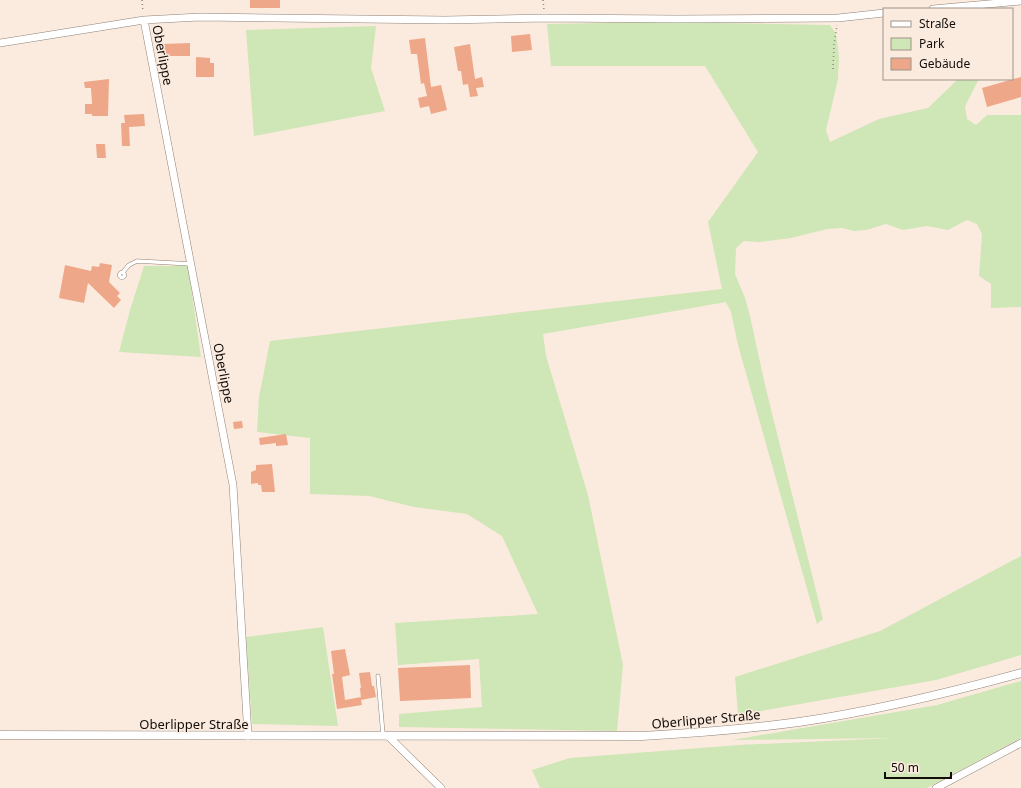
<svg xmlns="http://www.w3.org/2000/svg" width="1021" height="788" font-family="'Noto Sans',sans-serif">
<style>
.green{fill:#cfe6b6}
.building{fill:#eea788}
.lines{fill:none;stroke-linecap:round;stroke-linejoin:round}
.service-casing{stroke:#8f8076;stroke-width:4.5}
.minor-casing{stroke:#8f8076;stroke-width:8}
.tertiary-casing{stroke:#8f8076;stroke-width:9}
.path{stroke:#92877f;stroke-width:1.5;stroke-dasharray:1 3;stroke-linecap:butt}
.service{stroke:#fff;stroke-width:3.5}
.minor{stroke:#fff;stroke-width:7}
.tertiary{stroke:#fff;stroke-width:8}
.labels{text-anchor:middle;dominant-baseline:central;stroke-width:3;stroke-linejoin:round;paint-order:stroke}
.street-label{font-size:13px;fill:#130e0a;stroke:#fbebdf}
</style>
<rect width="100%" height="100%" fill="#fbebdf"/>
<!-- green -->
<path class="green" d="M655,22L830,25L836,34L839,57L838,79L826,130L830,142L879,119L928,108L958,79H979L965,106L967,119L976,125L987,115H1021V307L991,308V284L979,276L982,234L977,224L967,220L948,230L927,226L903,230L886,224L866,230L854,231L842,228L827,229L791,238L759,242L744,241L736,248L735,274L745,298L750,316L765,385L823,619L817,624L738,345L731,312L726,302L543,334L546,356L588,495L623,665L617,731L399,727V714L482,707L479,659L398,665L395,623L538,614L502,536L467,514L414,507L369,496L310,494V438L257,432L259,397L270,341L722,289L708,222L758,152L705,66H551L547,24Z
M376,26L371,68L385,111L254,136L246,30Z
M144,266H188L201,357L119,352L130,310Z
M1021,556V655L936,680L738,715L735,677L880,631Z
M323,627L338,726L252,724L246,637Z
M1021,681V738L927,788H540L532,770L570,758L739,745L893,738L732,740L937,705Z"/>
<!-- building -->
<path class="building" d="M250,0H280V8H250Z
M530,34L532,50L512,52L511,36Z
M425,38L431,87L441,85L447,110L431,114L429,106L420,108L418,98L427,96L424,83L421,84L417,54H411L409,40Z
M190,43V56H164L163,44Z
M470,44L475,79L482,77L484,87L476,88L478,96L470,97L468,84L463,85L461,71H458L454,47Z
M196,57L210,58V63H214V77H196Z
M1021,77V97L987,107L982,88Z
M109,79L108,116H92V114H85V104H92L91,88H85L84,82Z
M144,114L145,126L129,127L130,146H122L121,123H125L124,115Z
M96,144H105L106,158H97Z
M100,263L112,265L109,282L120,293L117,296L121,300L114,308L88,283L84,303L59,298L65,265L91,271L92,266L99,267Z
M242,421L243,428L234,429L233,422Z
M286,434L288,445L276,446V443L260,445L259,438Z
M272,464L275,492H262L261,485H258V483L251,484V472L256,470V465Z
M345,649L350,675L342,677L345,700L361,697V699L360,688H361L359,673L370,672L372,686H374L376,697L361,700L362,705L337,709L332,674H334L331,651Z
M470,665L471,698L400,701L398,668Z"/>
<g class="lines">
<!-- service casing -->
<g class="service-casing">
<path id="service" d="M123,272L129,265L137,261L191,264
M119.5 275a2.5 2.5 0 1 1 5 0a2.5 2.5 0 1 1-5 0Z
M378,676L383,735"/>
</g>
<!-- minor casing -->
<g class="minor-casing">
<path id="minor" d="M933,9L1021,1
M144,20L233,485L248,736
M0,43L144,20L200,17L445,20L545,18L677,19L838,18L884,13
M388,736L441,788
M936,788L1021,743"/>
</g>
<!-- tertiary casing -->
<g class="tertiary-casing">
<path id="tertiary" d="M0,735L642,736C695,733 747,729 799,722C874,711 948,693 1021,673"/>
</g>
<!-- path -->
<path class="path" d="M142,0L143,12
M543,0L544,10
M833,69L834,45L837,25"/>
<!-- service -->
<use href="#service" class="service"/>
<!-- minor -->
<use href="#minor" class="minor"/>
<!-- tertiary -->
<use href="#tertiary" class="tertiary"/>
</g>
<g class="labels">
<!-- street labels -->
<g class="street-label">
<text transform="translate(163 55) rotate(79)">Oberlippe</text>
<text transform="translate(224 373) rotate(79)">Oberlippe</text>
<text transform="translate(706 719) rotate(-5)">Oberlipper Straße</text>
<text x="194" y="724">Oberlipper Straße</text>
</g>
</g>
<!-- legend -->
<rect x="883" y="8" width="130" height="72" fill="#fbebdf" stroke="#9e938a"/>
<rect x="891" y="21" width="20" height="6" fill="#ffffff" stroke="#9e938a"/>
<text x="919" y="28" font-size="12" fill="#130e0a">Straße</text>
<rect x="891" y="38" width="20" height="12" fill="#cfe6b6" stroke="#9e938a"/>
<text x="919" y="48" font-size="12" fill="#130e0a">Park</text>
<rect x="891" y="58" width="20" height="12" fill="#eea788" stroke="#9e938a"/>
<text x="919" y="68" font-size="12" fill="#130e0a">Gebäude</text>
<!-- scale -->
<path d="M885 772v6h66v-6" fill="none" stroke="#130e0a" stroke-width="2"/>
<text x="891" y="772" font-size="12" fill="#130e0a" stroke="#fbebdf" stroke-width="3" paint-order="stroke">50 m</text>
</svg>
